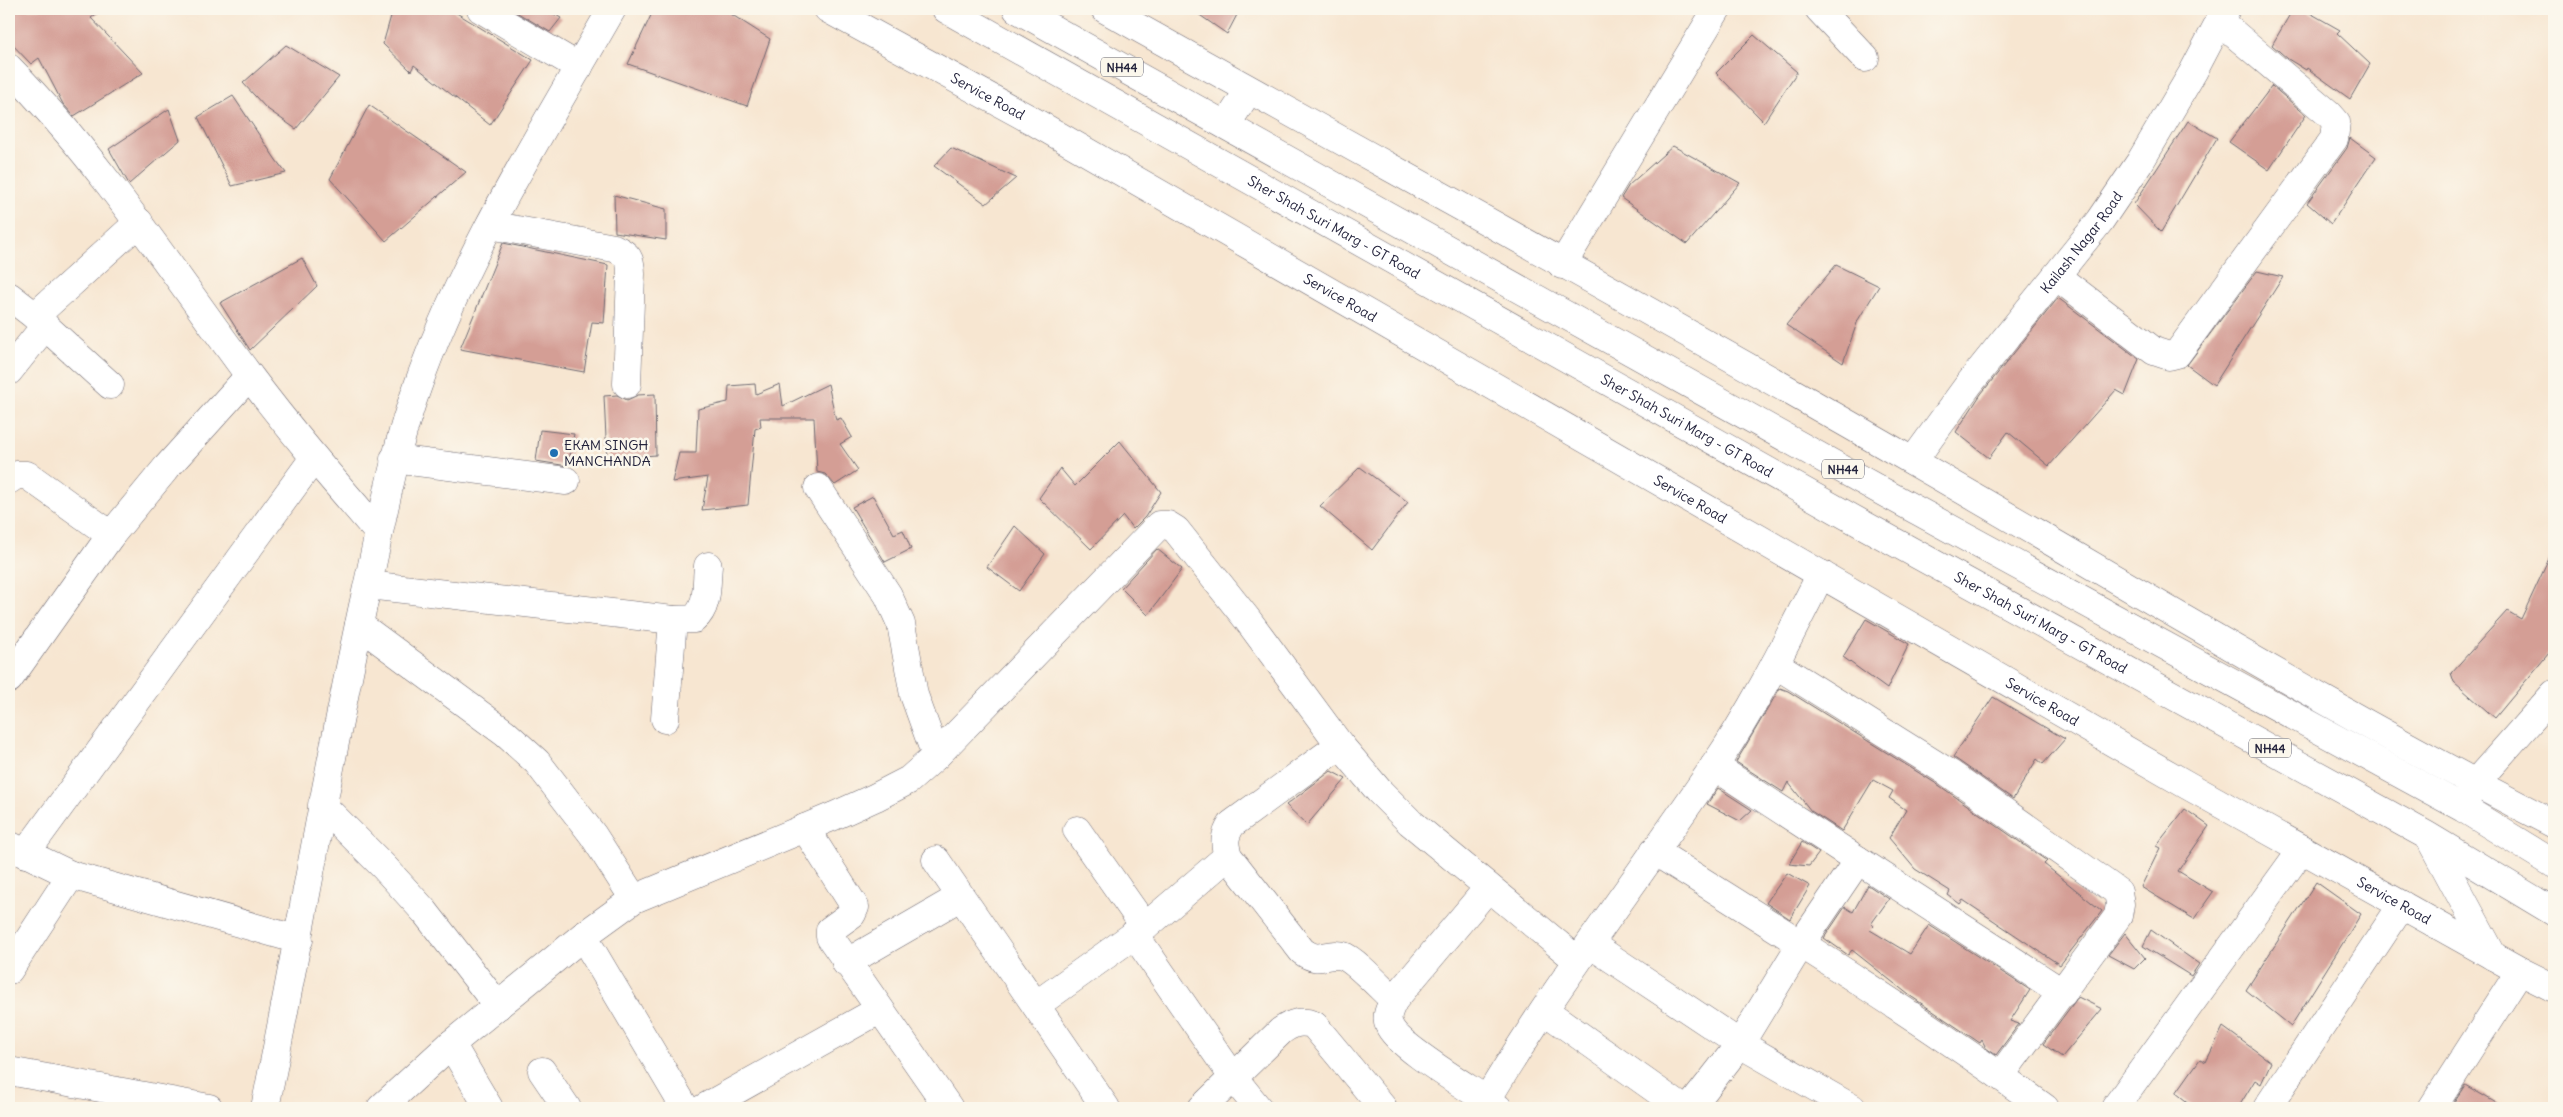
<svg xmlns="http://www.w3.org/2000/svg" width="2563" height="1117" font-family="Delius,sans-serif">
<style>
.building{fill:#d49e95}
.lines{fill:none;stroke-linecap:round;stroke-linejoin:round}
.minor-casing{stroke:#6d6770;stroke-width:29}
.highway-casing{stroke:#6d6770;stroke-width:29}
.minor{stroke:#fff;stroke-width:28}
.highway{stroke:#fff;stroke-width:28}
.poi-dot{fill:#1f6fb2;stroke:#fbf7ec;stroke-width:2}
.labels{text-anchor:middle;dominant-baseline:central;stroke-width:5;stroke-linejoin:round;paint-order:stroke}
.shield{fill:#fbf7ec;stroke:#636270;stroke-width:1}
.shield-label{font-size:12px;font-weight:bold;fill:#22223b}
.street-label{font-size:14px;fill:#22223b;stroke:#fbf7ec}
.poi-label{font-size:14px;fill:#22223b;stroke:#fbf7ec;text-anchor:start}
</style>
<rect width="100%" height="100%" fill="#fbf7ec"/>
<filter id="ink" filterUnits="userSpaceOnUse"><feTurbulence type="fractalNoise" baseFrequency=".02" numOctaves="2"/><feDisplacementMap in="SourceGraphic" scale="10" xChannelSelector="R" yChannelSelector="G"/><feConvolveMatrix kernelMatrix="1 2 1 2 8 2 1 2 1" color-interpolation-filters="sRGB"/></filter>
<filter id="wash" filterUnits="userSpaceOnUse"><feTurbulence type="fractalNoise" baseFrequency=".0096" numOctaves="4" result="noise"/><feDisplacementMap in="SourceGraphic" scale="20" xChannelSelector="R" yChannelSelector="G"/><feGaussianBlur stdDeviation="1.12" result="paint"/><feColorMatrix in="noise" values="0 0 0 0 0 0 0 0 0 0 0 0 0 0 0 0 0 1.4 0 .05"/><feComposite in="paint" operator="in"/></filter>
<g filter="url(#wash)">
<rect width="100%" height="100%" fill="#f7e6d1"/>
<g id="blocks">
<!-- building -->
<path class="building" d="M9,9H103L91,18L143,73L74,116L63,104L39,58L31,64L9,41Z
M393,9H450L533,60L490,125L414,65L411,71L383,44Z
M511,9H545L561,18L550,32Z
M654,9H723L770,39L747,106L628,64Z
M1191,9H1240L1227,34Z
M2293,9H2303L2340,30L2337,33L2370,64L2350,99L2307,68L2306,70L2288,59L2272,45Z
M1754,35L1797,72L1764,122L1716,73Z
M286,45L339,77L296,129L266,108L243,83Z
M2272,86L2306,115L2269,170L2229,142Z
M233,96L276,160L286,173L232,186L198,117Z
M369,105L466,172L386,241L330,179Z
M169,109L180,140L129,184L109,149Z
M2188,121L2217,138L2161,232L2134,204Z
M2350,138L2376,157L2331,224L2307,203L2347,148Z
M1673,146L1740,183L1687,244L1621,198L1629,185Z
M951,148L1016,178L986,204L934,166Z
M614,195L666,209V240L615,232Z
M503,243L608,265L604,323L592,322L584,372L460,349Z
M302,258L317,286L250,350L220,303Z
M1836,265L1879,286L1858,320L1843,363L1786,325Z
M2257,271L2283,277L2214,385L2187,365Z
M2058,298L2139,359L2125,395L2116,390L2049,466L2008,432L1989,458L1956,432L1981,394Z
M755,384L756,394L780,384L783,406L828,384L836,420L841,418L852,437L840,444L858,470L835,485L825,474L817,472L814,418H760L761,427L755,429L748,505L702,510L708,477L672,482L679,453H696L698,409L728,402L729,386Z
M655,394L656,455L607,459L604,396L617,395L627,400L638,395Z
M540,430L574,434L568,466L536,461Z
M1120,441L1161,492L1145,517L1133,529L1123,516L1091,549L1039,498L1060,468L1075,486Z
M1360,467L1408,502L1372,550L1320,506Z
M873,496L894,534L903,530L911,549L885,562L852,507Z
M1015,526L1045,554L1019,591L987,567Z
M2554,548V647L2495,718L2454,682L2451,673L2507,611L2521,619Z
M1157,549L1182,569L1148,615L1121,588Z
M1866,619L1909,644L1887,689L1843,657Z
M1780,688L1788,691L1940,786L2047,861L2044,864L2102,911L2060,965L1963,900L1960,904L1948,895L1950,891L1915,869L1889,838L1906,810L1889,798L1893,791L1873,780L1842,831L1811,811L1788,782L1783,792L1736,762Z
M1993,697L2065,739L2043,764L2037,759L2013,799L1953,757Z
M1331,771L1346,779L1307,825L1286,805Z
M1718,788L1752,810L1740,821L1707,804Z
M2185,809L2209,826L2178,871L2213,892L2194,919L2141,887L2160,848L2156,846Z
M1802,842L1819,853L1809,866L1789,864Z
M1787,873L1810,886L1790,919L1766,903Z
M2316,882L2361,914L2291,1026L2246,990Z
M1868,885L1889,899L1871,924L1874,926L1870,930L1910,954L1929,925L2030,990L2010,1021L2019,1024L1996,1055L1986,1048L1982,1040L1980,1043L1909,995L1852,950L1848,955L1824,938L1845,907L1853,912Z
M2151,930L2199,964L2191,976L2143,946Z
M2125,933L2145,958L2134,969L2108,955Z
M2078,997L2102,1009L2062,1057L2043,1044Z
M2223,1027L2271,1062L2261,1084L2255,1080L2238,1108H2195L2176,1093L2200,1059L2206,1062Z
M2465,1085L2505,1108H2450Z"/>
</g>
</g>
<g filter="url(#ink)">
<use href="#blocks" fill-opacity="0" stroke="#6d6770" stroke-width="1"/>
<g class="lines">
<!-- minor casing -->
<g class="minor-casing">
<g id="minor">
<path d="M481,9L579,67"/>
<path id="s1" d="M828,9L1033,121L2187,785L2520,971L2554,988"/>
<path d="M1105,9C1374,160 1647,307 1914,462C2127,584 2336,713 2554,824"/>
<path d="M1819,9L1865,58"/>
<path d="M9,68C100,160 171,270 248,374C289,429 333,480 378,532"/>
<path d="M490,225L614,248C628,254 631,259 631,274L627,384"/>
<path d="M1562,265L1717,9"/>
<path d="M2056,276L2154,351L2169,356L2177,354L2334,139L2336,122L2329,114L2219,21"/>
<path d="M9,296L35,316"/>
<path d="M45,326L110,385"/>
<path d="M9,371L45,326L35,316L139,222"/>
<path d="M394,459L566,481"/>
<path id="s2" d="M1913,461L1969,384L2100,221L2140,162L2193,72L2226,9"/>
<path d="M9,480L16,475H27L111,535"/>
<path d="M818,488L888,595L901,624L914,695L936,756"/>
<path d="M368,585L673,620L694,619C709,606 706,585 708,566"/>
<path d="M359,625L505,733L537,762L593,835L634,899"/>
<path d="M1775,664L1949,773L2118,892L2120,904L2118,916L2000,1076"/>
<path d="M9,679L111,535L167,467L249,376"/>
<path d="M665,719L673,620"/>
<path d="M1340,745L1232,824C1224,836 1224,843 1228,856L1302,951C1320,965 1326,951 1343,956C1354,959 1383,990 1394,1000"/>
<path d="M2467,798L2475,783L2554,694"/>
<path d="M322,805L384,867L425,912L498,1006"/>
<path d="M805,828L855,907L852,914L830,930V937L949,1108"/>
<path d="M1077,830L1145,927"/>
<path d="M9,845L71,875L299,940"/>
<path d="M1654,851C1786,934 1919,1017 2045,1108"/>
<path d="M25,854L314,458"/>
<path d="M936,860L1106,1108"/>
<path d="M1858,860L2063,993"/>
<path d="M1488,888L1394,1000C1390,1008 1385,1016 1389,1025C1397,1047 1475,1091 1498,1108"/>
<path d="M1134,934L1233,1077L1258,1108"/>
<path d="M583,936L685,1108"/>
<path d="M1590,944L1740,1044L1852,1108"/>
<path d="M846,963L960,897"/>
<path d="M9,970L71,875"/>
<path d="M1036,1005L1145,927L1228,856"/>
<path d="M1545,1011L1682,1108"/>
<path d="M451,1044L489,1108"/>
<path d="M9,1071L209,1108"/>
<path d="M542,1071L567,1108"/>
<path d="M265,1108C300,936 328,763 366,592C382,523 393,454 417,388C464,254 542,132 612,9"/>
<path d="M381,1108L451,1044L583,936L634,899L834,816L876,797L909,780L936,756L1159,525H1168L1176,530L1247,619L1340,745L1379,791L1410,822L1577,960"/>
<path d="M704,1108L879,1010"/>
<path d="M1202,1108L1281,1031C1292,1023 1301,1020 1314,1025L1383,1108"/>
<path d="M1482,1108C1552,990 1636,881 1713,768C1755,707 1788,639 1821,574"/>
<path d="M1690,1108L1740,1044L1801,944L1858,860L1714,766"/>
<path d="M2115,1108L2302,849"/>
<path d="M2267,1108L2402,905"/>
<path d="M2432,1108L2520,971"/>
</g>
</g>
<!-- highway casing -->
<g class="highway-casing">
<g id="highway">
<path id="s3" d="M946,9L1862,524L2426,835L2554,912"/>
<path d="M1017,9L1885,493L2463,808L2554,864"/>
<path d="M1226,125L1249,90"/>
<path d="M2430,839L2493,956"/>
</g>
</g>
<!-- minor -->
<use href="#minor" class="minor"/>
<!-- highway -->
<use href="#highway" class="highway"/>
</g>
</g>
<!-- markers -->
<circle class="poi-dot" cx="554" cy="453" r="5"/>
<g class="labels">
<!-- shield labels -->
<g class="shield">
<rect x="1101" y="57.5" width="42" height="19" rx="4"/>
<rect x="1822" y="459.5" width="42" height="19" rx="4"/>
<rect x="2249" y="738.5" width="42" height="19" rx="4"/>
</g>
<g class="shield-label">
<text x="1122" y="67">NH44</text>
<text x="1843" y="469">NH44</text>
<text x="2270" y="748">NH44</text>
</g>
<!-- street labels -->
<g class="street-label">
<text stroke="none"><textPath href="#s1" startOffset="182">Service Road</textPath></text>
<text stroke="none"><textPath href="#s3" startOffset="445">Sher Shah Suri Marg - GT Road</textPath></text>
<text stroke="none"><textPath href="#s2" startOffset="276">Kailash Nagar Road</textPath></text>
<text stroke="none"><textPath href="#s1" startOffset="588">Service Road</textPath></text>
<text stroke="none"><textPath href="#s3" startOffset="850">Sher Shah Suri Marg - GT Road</textPath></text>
<text stroke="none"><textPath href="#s1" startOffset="992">Service Road</textPath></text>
<text stroke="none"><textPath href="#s3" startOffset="1255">Sher Shah Suri Marg - GT Road</textPath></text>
<text stroke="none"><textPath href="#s1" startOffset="1398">Service Road</textPath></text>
<text stroke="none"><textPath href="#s1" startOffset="1802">Service Road</textPath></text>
</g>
<!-- poi labels -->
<g class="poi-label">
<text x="564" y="445">EKAM SINGH<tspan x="564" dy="16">MANCHANDA</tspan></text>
</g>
</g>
<!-- margin -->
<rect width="2563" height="1117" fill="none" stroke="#fbf7ec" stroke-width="30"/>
</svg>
